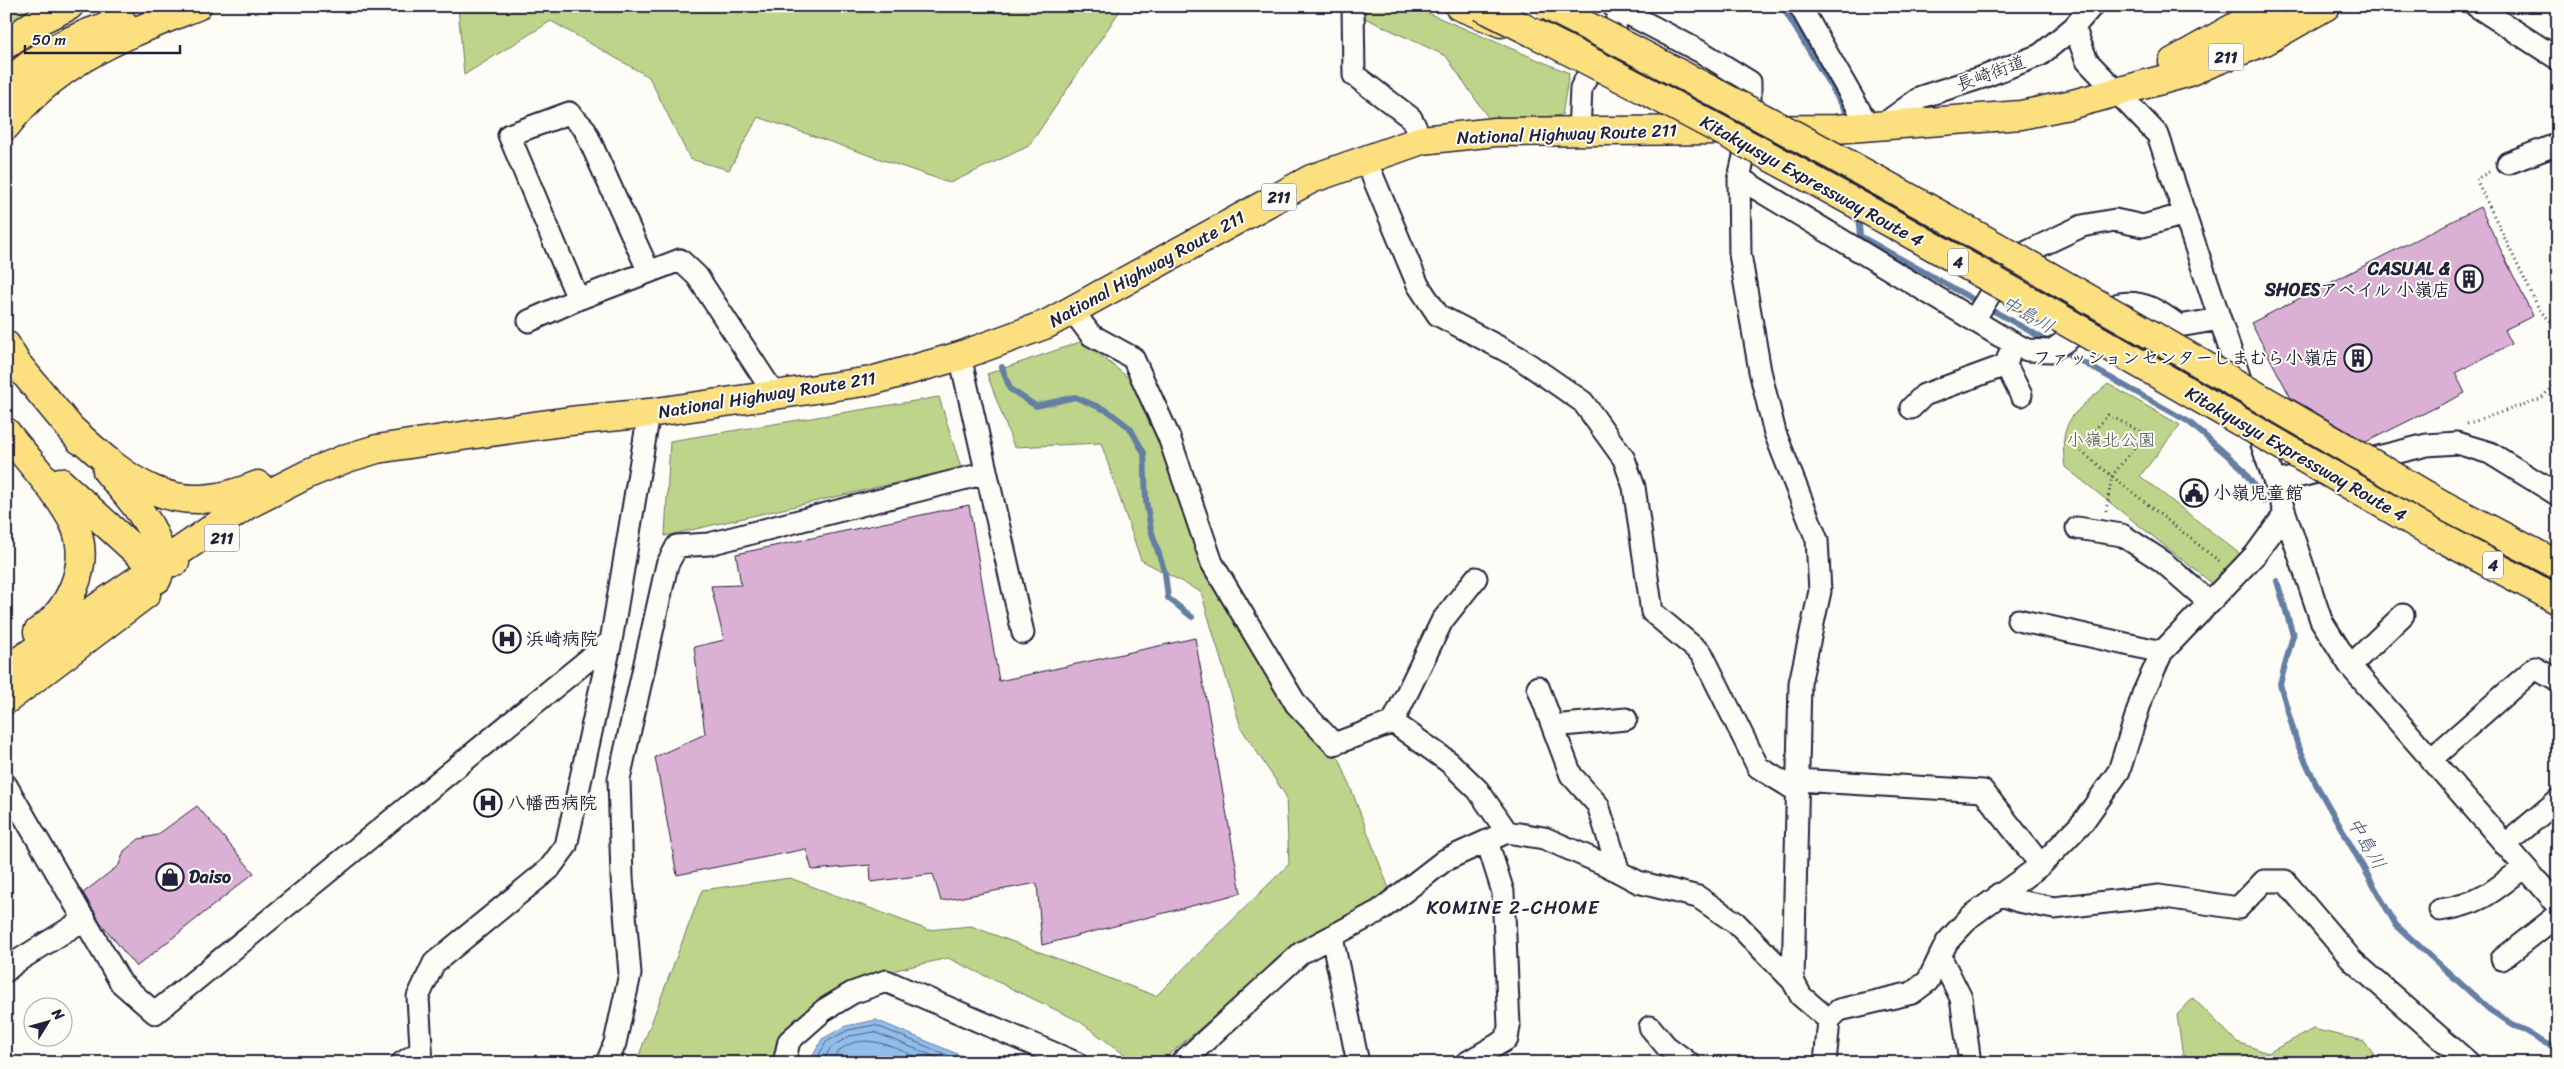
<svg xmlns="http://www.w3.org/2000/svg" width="2564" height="1069" font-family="Sriracha,'Klee One',sans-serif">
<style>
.green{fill:#bed48a;stroke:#707b62}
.water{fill:#91bdea;stroke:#657fa4}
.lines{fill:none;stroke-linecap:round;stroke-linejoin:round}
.shore{stroke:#4e6081;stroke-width:1}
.stream{stroke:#657fa4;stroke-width:6}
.building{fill:#dbb0d5;stroke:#22223b}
.minor-casing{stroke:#22223b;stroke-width:25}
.highway-casing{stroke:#22223b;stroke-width:31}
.path{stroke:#22223b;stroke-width:3;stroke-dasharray:1 4;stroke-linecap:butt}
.minor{stroke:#fdfcf7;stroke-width:21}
.highway{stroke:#fce080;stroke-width:28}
.highway-bridge-casing{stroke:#22223b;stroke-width:31;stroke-linecap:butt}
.highway-bridge{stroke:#fce080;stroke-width:28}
.labels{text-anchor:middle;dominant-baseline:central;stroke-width:4;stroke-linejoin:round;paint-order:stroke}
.shield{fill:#fdfcf7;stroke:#646373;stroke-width:1}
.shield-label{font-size:16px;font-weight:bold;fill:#22223b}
.street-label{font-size:18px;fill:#22223b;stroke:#fdfcf7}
.poi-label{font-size:18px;font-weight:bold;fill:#22223b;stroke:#fdfcf7;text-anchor:start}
.park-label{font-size:18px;fill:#515753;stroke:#fdfcf7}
.water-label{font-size:19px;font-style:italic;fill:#495878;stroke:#fdfcf7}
.neighbourhood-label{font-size:19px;letter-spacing:1px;fill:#22223b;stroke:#fdfcf7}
</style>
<rect width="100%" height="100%" fill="#fdfcf7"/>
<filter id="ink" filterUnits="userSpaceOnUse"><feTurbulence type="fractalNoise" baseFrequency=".02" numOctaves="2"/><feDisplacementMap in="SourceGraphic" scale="10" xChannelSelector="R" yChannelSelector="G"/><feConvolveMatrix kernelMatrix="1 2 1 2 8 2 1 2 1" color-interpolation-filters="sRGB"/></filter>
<g filter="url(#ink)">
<!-- green -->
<path class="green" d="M6,6H35L6,29Z
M458,6H1123L1029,146L950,183L758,117L729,170L690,159L649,77L551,21L464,75Z
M1339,6H1411L1569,73L1562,115L1491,122L1446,56Z
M1083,341L1142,389L1291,712L1340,760L1390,891L1297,947L1159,1063H1136L1079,1021L948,958L883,973L784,1030L775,1063H636L702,890L790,878L928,930L971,926L1156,996L1289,864L1286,796L1241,728L1201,592L1141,560L1101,443L1014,447L987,374Z
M2108,384L2180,425L2140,476L2240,554L2213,584L2065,467C2058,419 2074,413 2108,384Z
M939,397L961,468L665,536L670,441Z
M2193,998L2237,1042L2268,1053L2313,1029L2364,1041L2380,1063H2184L2177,1015Z"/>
<!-- water -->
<path class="water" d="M876,1020L979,1063H809L822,1039L846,1026Z"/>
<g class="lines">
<!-- shore -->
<path class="shore" d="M815,1063L826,1042L848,1030L875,1025L966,1063
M822,1063L831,1047L850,1036L874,1032L950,1063
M830,1063C854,1021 898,1050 930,1063"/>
<!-- stream -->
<path class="stream" d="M1782,6L1847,113
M1858,215L1860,236L2051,343
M2061,350L2189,422L2242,468L2264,501
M1002,367L1010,389L1036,406L1075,397L1108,411L1130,428L1144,453L1146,501L1151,530L1165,573L1168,598L1192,617
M2277,581L2293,635L2280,684L2297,743L2316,784L2396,925L2491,1011L2541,1041L2558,1049"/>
</g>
<!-- building -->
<path class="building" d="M2480,207L2533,316L2504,330L2511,344L2455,373L2465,393L2366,442L2291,398L2251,323Z
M969,505L999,681L1195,638L1241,893L1042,945L1037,883L941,901L933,874L871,882L870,865L812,870L806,849L677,875L655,757L705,734L694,647L724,640L711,586L741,585L736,554Z
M197,806L254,873L136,967L101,923L83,893L119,865L124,851L139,839L157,835Z"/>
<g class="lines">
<!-- minor casing -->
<g class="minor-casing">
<path id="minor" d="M1353,6L1354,75L1411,118L1422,140
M1613,6L1703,53L1750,82V130L1739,178L1740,254L1760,371L1775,433L1817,540L1820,591L1800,683L1793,981
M1800,6L1869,127
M2476,6L2558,59
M2074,27L2087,61L2158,135L2321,620L2350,666L2558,905
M1881,126L1921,97L1983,77L2040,55L2074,27L2092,6
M1579,132L1581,88L1622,11
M1365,158L1418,285L1438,315L1518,357L1583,402L1624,459L1634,487L1652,612L1702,654L1758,767L1797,791
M2508,163L2558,144
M1739,178L2000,336L2027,350L2051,351L2119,304C2144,300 2160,312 2179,326L2220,319
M649,272L584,128L569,113L509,135L578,299L680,260L697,276L775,395
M1072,310L1091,335L1133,358L1169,437L1212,563L1296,704L1334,744L1393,722L1442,621L1476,578
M1974,320L2005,270L2027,252L2082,226L2115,220L2143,226L2185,214
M529,321L578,299
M2010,352L2006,365L2021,395
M960,356L1023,633
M1911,408L1924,395L2006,365
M2276,482L2427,445L2457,443L2490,453L2558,495
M2077,528L2122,535L2162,561L2210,603
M2018,620L2162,652
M2350,666L2403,615
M1538,687L1571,775L1598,805L1619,872
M1393,722L1449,762L1478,790L1507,832
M1553,726L1626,719
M2430,760L2535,668L2558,681
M1797,780L1983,791L2041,865
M6,785L121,983L155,1013L611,641
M2505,845L2558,800
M1999,894L2018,901L2054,908L2159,896L2238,908L2264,881H2285L2353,961L2469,1063
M2440,910C2480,904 2493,892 2524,867
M1332,937L1358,1063
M1940,956L1961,998L1970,1063
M2502,959L2558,915
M6,971L16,962L85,919
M1650,1027L1666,1046L1689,1063
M402,1063L421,1051
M422,1063L418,997L434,963L549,869L566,846L611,641L649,413
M607,1063L615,1043L630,974L622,877L619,779L667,565L677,546L709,544L986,473
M784,1063L789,1041L824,1010L852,993L886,981L1076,1063
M1181,1063L1301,953L1379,911L1445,860L1507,832L1544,838L1604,864L1638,882L1698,897L1736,923L1793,981L1801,996L1829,1020
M1466,1063L1507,1039L1509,1026L1503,892L1487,841
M1825,1063L1829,1020L1839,1010L1912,993L1928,981L1947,942L1970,917L2041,865L2083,822L2119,771L2143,694L2162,652L2255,555L2285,514"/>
</g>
<!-- highway casing -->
<g class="highway-casing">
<path id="highway" d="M1459,6L1501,23
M6,44L40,20L69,6
M2173,62L2272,6
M6,85C39,53 78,34 122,22
M6,126C56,60 124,36 197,6
M6,345L17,364L80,440
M70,428C130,483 173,521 258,485
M6,432C26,458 65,500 76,528C90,566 70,610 38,632
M107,471C129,498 173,540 157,579
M60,482L139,554L160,563L175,562
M2443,505L2558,565
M2429,531L2558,600
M6,670L247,505L308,474L347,458L377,449L469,435L570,421L649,413L871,381L960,356L1047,324L1311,179L1422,140L1495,132L1835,129L2021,115L2073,104L2183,74L2265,41L2326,6
M6,700L146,594"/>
</g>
<!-- path -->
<path class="path" d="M6,10L9,6
M2489,172L2476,179L2540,311L2558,328
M2467,424L2540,399L2558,382
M2106,511L2112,476L2145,434L2108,415L2078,449L2220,562"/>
<!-- minor -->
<use href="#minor" class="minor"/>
<!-- highway -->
<use href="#highway" class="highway"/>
<!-- highway-bridge casing -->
<g class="highway-bridge-casing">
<path id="highway-bridge" d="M1480,6C1804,167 2117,350 2429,531
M1548,6C1853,160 2148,331 2443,505"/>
</g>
<!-- highway-bridge -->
<use href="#highway-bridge" class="highway-bridge"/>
</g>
</g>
<!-- icons -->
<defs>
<g id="building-ring" transform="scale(1.4375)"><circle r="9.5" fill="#fdfcf7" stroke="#22223b" stroke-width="1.5"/><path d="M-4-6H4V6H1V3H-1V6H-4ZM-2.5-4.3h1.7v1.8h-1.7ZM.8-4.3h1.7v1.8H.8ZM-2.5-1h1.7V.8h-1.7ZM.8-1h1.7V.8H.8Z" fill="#22223b"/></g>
<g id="civic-ring" transform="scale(1.4375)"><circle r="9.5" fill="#fdfcf7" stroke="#22223b" stroke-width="1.5"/><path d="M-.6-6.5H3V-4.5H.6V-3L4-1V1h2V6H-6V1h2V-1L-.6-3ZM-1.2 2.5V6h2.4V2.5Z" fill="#22223b"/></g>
<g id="hospital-ring" transform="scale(1.4375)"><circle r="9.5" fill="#fdfcf7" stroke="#22223b" stroke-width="1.5"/><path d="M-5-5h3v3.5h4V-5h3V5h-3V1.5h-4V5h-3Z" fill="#22223b"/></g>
<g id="shop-ring" transform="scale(1.4375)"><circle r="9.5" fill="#fdfcf7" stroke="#22223b" stroke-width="1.5"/><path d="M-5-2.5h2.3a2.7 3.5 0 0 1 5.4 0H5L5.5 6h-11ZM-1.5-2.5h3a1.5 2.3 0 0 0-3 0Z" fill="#22223b"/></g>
</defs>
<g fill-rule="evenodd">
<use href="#building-ring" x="2469" y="279"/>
<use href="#building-ring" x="2358" y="358"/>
<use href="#civic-ring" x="2194" y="493"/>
<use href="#hospital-ring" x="507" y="639"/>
<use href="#hospital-ring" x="488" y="803"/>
<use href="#shop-ring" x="170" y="877"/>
</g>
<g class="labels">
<!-- shield labels -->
<g class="shield">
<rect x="2208.5" y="43.5" width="35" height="27" rx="4"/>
<rect x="1261.5" y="183.5" width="35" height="27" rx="4"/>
<rect x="1948" y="248.5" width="20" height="27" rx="4"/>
<rect x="204.5" y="524.5" width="35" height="27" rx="4"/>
<rect x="2483" y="551.5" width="20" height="27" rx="4"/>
</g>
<g class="shield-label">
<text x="2226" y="57">211</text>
<text x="1279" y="197">211</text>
<text x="1958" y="262">4</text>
<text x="222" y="538">211</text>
<text x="2493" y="565">4</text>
</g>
<!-- street labels -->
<g class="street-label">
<text transform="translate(1991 73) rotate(-20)">長崎街道</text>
<text transform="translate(1567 134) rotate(-2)">National Highway Route 211</text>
<text transform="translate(1812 181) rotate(29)">Kitakyusyu Expressway Route 4</text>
<text transform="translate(1147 269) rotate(-29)">National Highway Route 211</text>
<text transform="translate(767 395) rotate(-9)">National Highway Route 211</text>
<text transform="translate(2296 454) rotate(30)">Kitakyusyu Expressway Route 4</text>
</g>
<!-- poi labels -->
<g class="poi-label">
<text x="2450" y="269" text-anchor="end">CASUAL &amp;<tspan x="2450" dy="21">SHOESアベイル 小嶺店</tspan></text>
<text x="2339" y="358" text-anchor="end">ファッションセンターしまむら小嶺店</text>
<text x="2213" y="493">小嶺児童館</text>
<text x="526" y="639">浜崎病院</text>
<text x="507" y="803">八幡西病院</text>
<text x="189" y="877">Daiso</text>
</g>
<!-- park labels -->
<g class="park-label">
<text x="2111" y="440">小嶺北公園</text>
</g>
<!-- water labels -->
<g class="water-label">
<text transform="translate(2028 314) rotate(30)">中島川</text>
<text transform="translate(2367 843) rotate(60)">中島川</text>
</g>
<!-- neighbourhood labels -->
<g class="neighbourhood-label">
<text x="1513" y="907">KOMINE 2-CHOME</text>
</g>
</g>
<!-- margin -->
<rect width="2564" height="1069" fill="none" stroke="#fdfcf7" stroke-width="25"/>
<rect x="12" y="12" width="2539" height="1044" fill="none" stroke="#22223b" stroke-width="2" filter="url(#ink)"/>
<!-- north arrow -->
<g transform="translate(48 1022) rotate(53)"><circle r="24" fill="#fdfcf7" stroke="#a5a5ac"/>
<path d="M0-4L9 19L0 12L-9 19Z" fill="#22223b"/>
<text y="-8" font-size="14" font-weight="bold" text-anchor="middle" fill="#22223b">N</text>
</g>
<!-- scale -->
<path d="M25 45v8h155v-8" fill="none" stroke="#22223b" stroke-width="2.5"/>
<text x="32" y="45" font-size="15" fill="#22223b" stroke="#fdfcf7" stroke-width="4" paint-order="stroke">50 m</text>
</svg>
